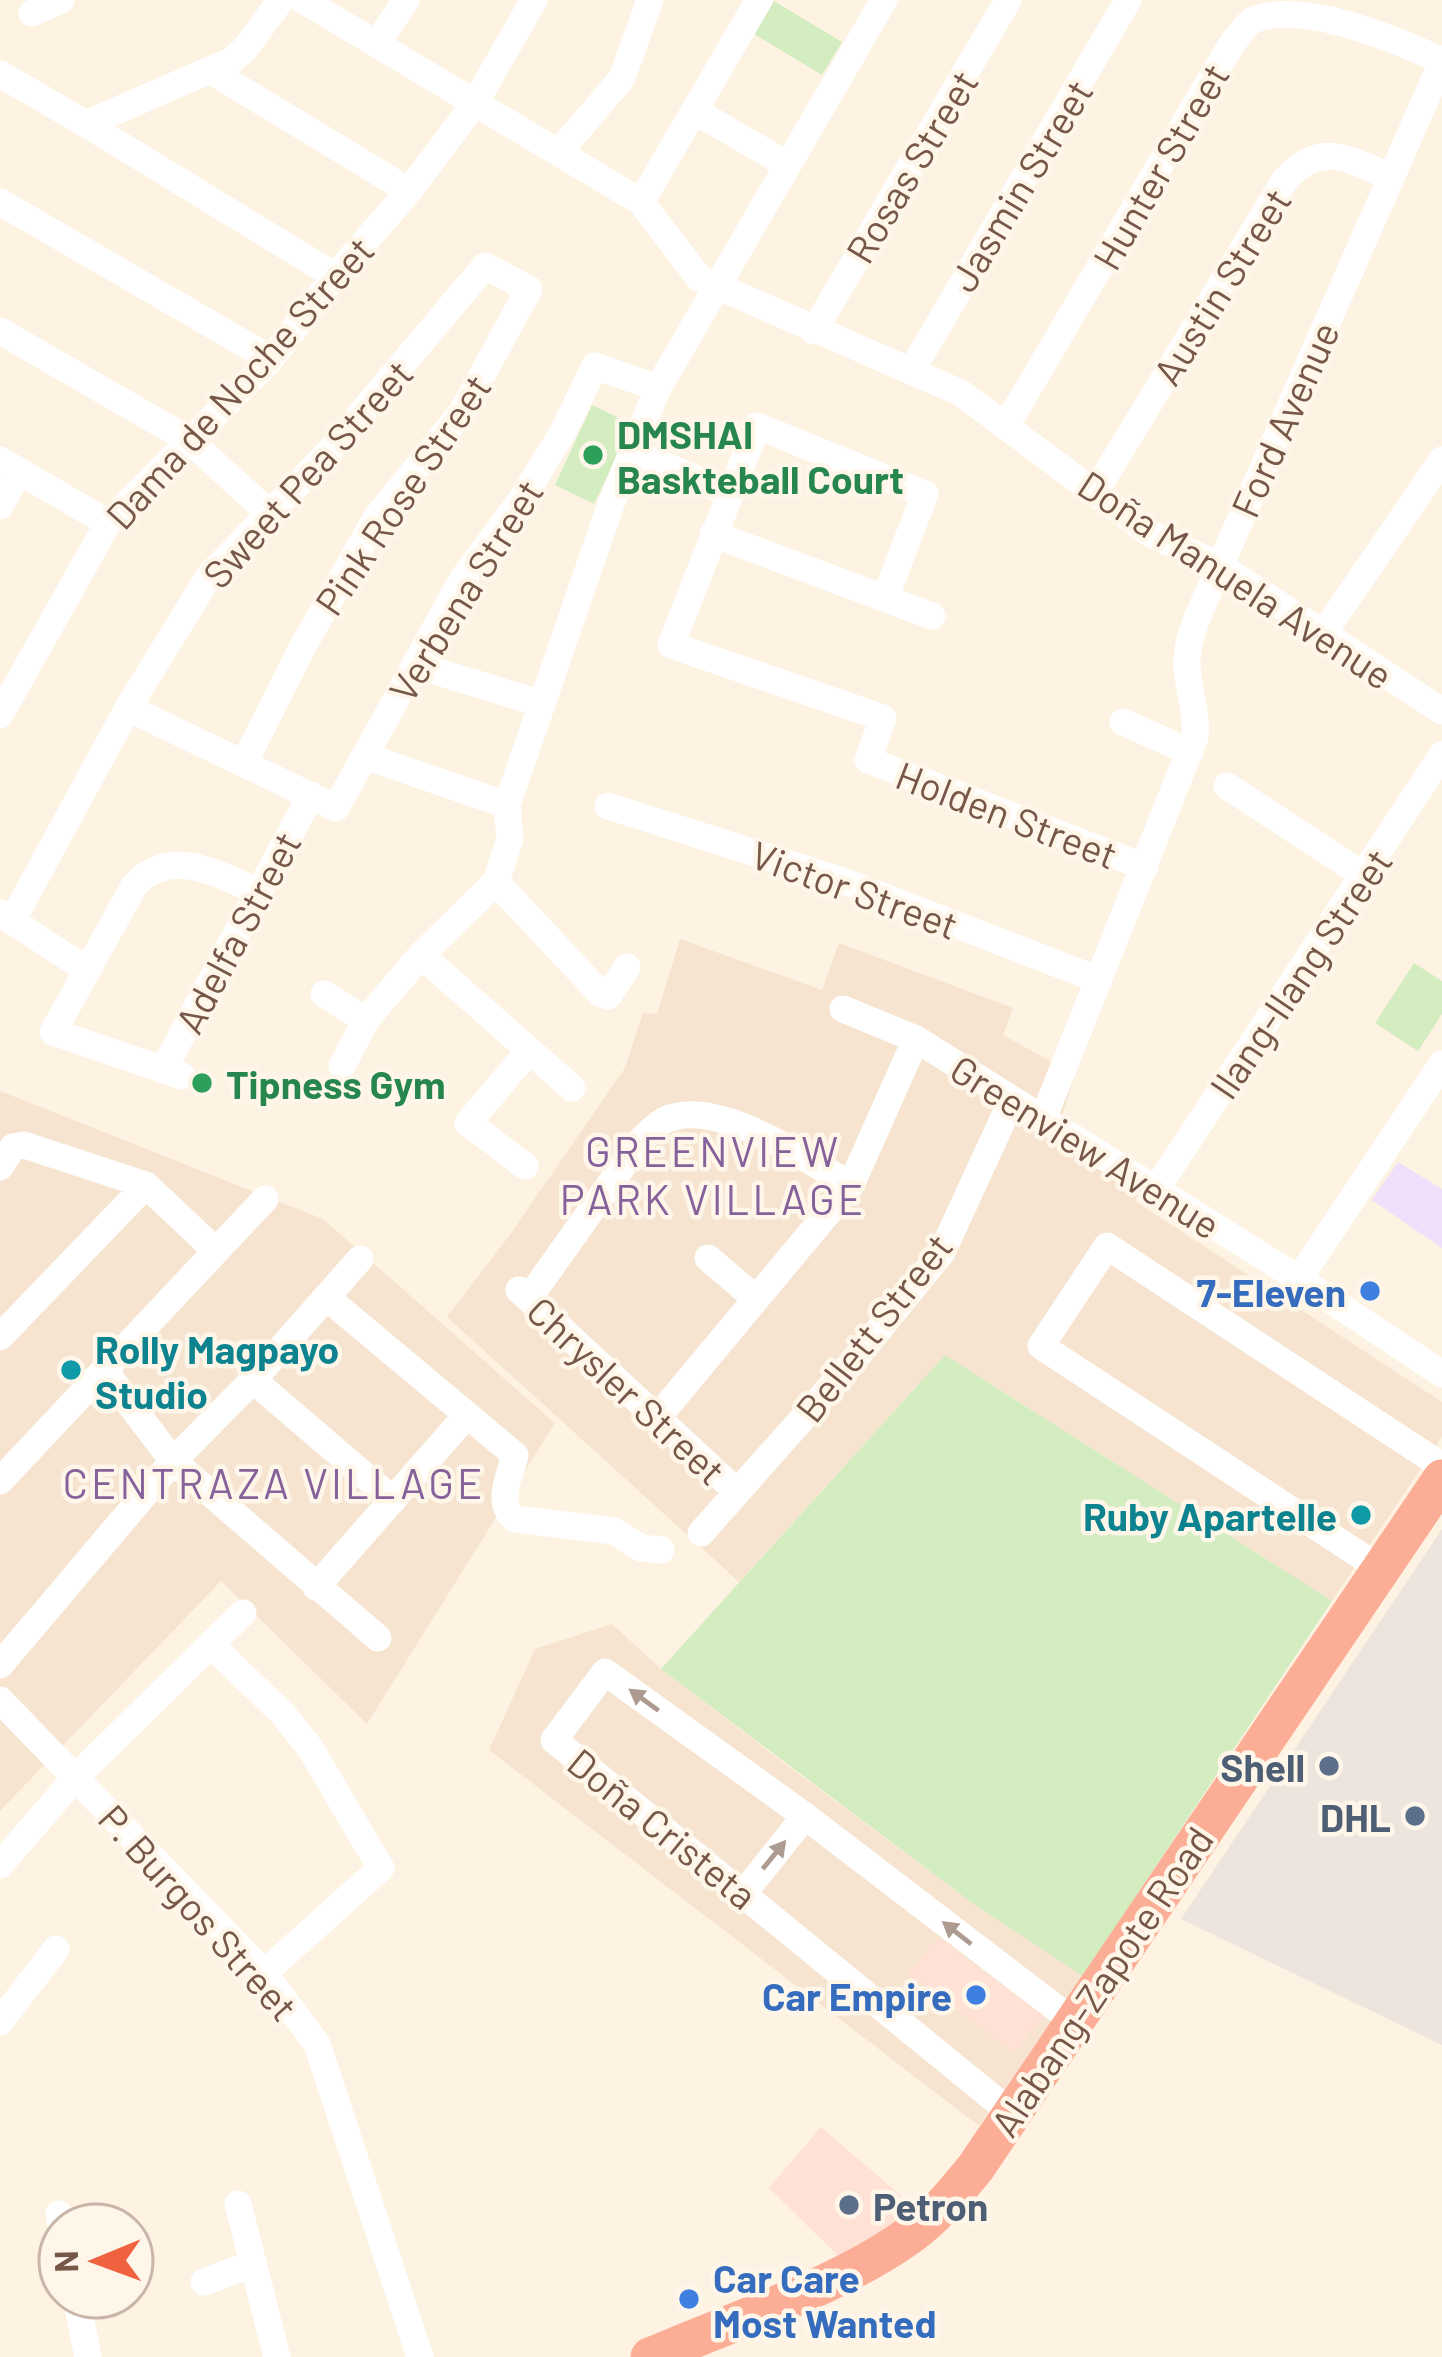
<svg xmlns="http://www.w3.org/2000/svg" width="1442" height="2357" font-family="Barlow,sans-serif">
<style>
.residential{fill:#f6e4d0}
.commercial{fill:#ffe1d5}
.industrial{fill:#ede4de}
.education{fill:#efdffa}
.green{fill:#d3ecc0}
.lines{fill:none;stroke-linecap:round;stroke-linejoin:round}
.minor{stroke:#fff;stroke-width:27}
.highway{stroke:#fcad95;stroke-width:39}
.oneway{fill:#ad9a91}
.leisure-dot{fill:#2e9e5b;stroke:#fff6ea;stroke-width:4.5}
.shop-dot{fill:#3f7fe0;stroke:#fff6ea;stroke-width:4.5}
.culture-dot{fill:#0f9aa8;stroke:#fff6ea;stroke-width:4.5}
.service-dot{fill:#5c6f8a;stroke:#fff6ea;stroke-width:4.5}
.labels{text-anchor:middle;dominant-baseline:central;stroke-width:9;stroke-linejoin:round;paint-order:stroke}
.street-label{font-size:39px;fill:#775747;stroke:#fff6ea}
.leisure-label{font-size:39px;font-weight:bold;fill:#27864d;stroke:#fff6ea;text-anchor:start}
.shop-label{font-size:39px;font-weight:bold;fill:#366cbe;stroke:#fff6ea;text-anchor:end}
.culture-label{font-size:39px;font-weight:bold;fill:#0d838f;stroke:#fff6ea;text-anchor:start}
.service-label{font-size:39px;font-weight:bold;fill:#4e5e75;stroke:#fff6ea;text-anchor:end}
.neighbourhood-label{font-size:42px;letter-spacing:3px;fill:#86629b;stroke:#fff6ea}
</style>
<rect width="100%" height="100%" fill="#fef2e2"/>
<!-- residential -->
<path class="residential" d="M680,939L822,990L839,943L1013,1008L1003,1035L1075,1075L1061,1119L1149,1173L1135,1201L1442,1402V1437L1332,1601L945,1355L739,1582L447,1317L509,1236L625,1068L643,1013L657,1014Z
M0,1091L323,1219L555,1423L367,1724L221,1581L0,1811Z
M612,1624L661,1669L772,1754L975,1905L1083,1976L979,2126L489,1750L535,1649Z"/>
<!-- commercial -->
<path class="commercial" d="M938,1937L1044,2016L1015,2053L908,1974Z
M821,2127L915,2208L893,2225L838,2256L769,2188Z"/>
<!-- industrial -->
<path class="industrial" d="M1442,1529V2045L1181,1919Z"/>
<!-- education -->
<path class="education" d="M1398,1162L1442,1189V1248L1372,1200Z"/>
<!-- green -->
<path class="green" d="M774,1L842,42L822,75L754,34Z
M592,405L632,424L594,504L555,485Z
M1414,963L1442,981V1014L1418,1051L1375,1023Z
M945,1355L1332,1601L1083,1976L975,1905L661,1669Z"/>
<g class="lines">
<!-- minor -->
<path class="minor" d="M303,0L641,202L699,278L961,393L1149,533L1220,566L1442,711
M32,13L61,0
M378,42L406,0
M211,71L409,191
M0,74L86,124L231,61L244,50L281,0
M695,111L788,165
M86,124L335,276
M559,152L622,78L650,0
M0,202L271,359
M641,202L759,0
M0,331L189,440L269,513
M814,331L1008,0
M912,370L1128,0
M1006,426L1228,50C1235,40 1243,27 1253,20C1302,0 1395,39 1442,61
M631,451L729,493
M0,460L108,523
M1095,492L1285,180C1321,140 1349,159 1390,177
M0,506L19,471
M713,534L932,616
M885,598L925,494L757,426L671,645L883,718L868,760L1145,867
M1323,634L1442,460
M416,665L542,704
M128,708L336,808L462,580L523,497L563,432L595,366L658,388
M0,715L108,523L271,359L335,276L409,191L475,103L534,0
M1123,722L1190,752
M365,756L507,805
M1227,786L1365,876
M608,806L846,882L1099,980
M496,882L600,993L608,996L627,967
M0,913L87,970
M12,921L128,708L209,576L327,454L485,266L529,289L462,412L377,517L303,646L244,763
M421,955L572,1088
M324,994L366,1020
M843,1009L916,1039L1299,1279L1442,1374
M342,1066L366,1020L421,955L496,882L510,838L507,805L611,504L658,388L884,0
M163,1070L311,795
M182,1076L53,1032L134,886C170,846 217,873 258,892
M1043,1119L1195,737C1198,711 1186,686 1187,659C1188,629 1209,594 1220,566L1442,62
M525,1166L468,1123L528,1052
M0,1167L13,1147L24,1145L146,1185L216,1251
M1155,1191L1442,755
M708,1258L756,1299
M1299,1279L1442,1064
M519,1290L736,1491
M326,1297L515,1455C510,1476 495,1503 515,1519L614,1531L641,1548L661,1550
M529,1298L642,1139C649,1133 657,1124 665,1120C716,1096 807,1160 851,1185
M0,1337L146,1185
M104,1370L173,1461L378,1638
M253,1380L393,1500
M657,1418L851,1185L916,1039
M0,1481L265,1199
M701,1533L850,1365L942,1252L1012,1100
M1381,1569L1041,1346L1107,1246L1442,1466
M316,1587L467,1415
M211,1645L283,1714L310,1748L381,1868L264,1973
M0,1665L173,1461L253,1380L360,1259
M0,1700L264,1973L317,2044L420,2357
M0,1865L75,1778L243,1613
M743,1894L805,1816
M0,2022L56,1949
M1010,2112L554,1740L605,1672L805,1816L1073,2021
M238,2204L277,2357
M59,2214L61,2225
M204,2282L252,2264
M76,2297L88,2357"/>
<!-- highway -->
<path class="highway" d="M650,2357C731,2322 851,2282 919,2228C941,2210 958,2189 976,2167L1442,1479"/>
</g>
<!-- one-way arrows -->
<defs><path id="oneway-solid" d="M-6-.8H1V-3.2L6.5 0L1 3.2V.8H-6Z" transform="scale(3)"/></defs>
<g class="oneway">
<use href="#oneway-solid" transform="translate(644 1700) rotate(-144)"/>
<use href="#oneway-solid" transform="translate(774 1855) rotate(-51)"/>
<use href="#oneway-solid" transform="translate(957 1933) rotate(-142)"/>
</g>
<!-- markers -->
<g class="leisure-dot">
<circle cx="593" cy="455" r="12"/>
<circle cx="202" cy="1083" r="12"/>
</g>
<g class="shop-dot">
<circle cx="1370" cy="1291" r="12"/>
<circle cx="976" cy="1995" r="12"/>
<circle cx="689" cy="2299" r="12"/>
</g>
<g class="culture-dot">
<circle cx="71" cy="1370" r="12"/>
<circle cx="1361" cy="1515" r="12"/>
</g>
<g class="service-dot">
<circle cx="1329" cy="1766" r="12"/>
<circle cx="1415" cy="1816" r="12"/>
<circle cx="849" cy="2205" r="12"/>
</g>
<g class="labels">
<!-- street labels -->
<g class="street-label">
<text transform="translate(911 166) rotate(-59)">Rosas Street</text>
<text transform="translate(1160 166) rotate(-60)">Hunter Street</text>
<text transform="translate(1020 185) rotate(-59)">Jasmin Street</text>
<text transform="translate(1221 286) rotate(-58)">Austin Street</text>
<text transform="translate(239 382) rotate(-48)">Dama de Noche Street</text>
<text transform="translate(1284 419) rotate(-66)">Ford Avenue</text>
<text transform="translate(307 473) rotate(-48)">Sweet Pea Street</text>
<text transform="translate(402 494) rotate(-56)">Pink Rose Street</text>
<text transform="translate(1236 579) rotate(33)">Doña Manuela Avenue</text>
<text transform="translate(465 590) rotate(-58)">Verbena Street</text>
<text transform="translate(1007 814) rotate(21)">Holden Street</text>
<text transform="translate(855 889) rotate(20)">Victor Street</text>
<text transform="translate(237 932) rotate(-62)">Adelfa Street</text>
<text transform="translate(1300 973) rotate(-56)">Ilang-Ilang Street</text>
<text transform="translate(1086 1146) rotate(32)">Greenview Avenue</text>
<text transform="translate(873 1327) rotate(-52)">Bellett Street</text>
<text transform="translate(627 1390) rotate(43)">Chrysler Street</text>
<text transform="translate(663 1828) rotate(39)">Doña Cristeta</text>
<text transform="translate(199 1912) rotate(48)">P. Burgos Street</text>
<text transform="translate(1101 1981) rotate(-56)">Alabang-Zapote Road</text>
</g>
<!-- leisure labels -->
<g class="leisure-label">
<text x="617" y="433">DMSHAI<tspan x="617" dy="45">Baskteball Court</tspan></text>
<text x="226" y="1083">Tipness Gym</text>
</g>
<!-- shop labels -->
<g class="shop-label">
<text x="1346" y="1291">7-Eleven</text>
<text x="952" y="1995">Car Empire</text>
<text x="713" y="2277" text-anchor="start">Car Care<tspan x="713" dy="45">Most Wanted</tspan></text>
</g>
<!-- culture labels -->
<g class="culture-label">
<text x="95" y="1348">Rolly Magpayo<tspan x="95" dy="45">Studio</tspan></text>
<text x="1337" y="1515" text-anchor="end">Ruby Apartelle</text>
</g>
<!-- service labels -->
<g class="service-label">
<text x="1305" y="1766">Shell</text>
<text x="1391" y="1816">DHL</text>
<text x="873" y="2205" text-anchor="start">Petron</text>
</g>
<!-- neighbourhood labels -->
<g class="neighbourhood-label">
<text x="713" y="1150">GREENVIEW<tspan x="713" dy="48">PARK VILLAGE</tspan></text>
<text x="274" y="1482">CENTRAZA VILLAGE</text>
</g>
</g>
<!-- north arrow -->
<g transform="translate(96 2261) rotate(269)"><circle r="57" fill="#fff6ea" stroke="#c9b6a9" stroke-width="3"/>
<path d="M0-9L21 45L0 30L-21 45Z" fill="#f0623f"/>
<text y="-18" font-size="33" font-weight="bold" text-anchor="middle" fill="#775747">N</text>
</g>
</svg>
